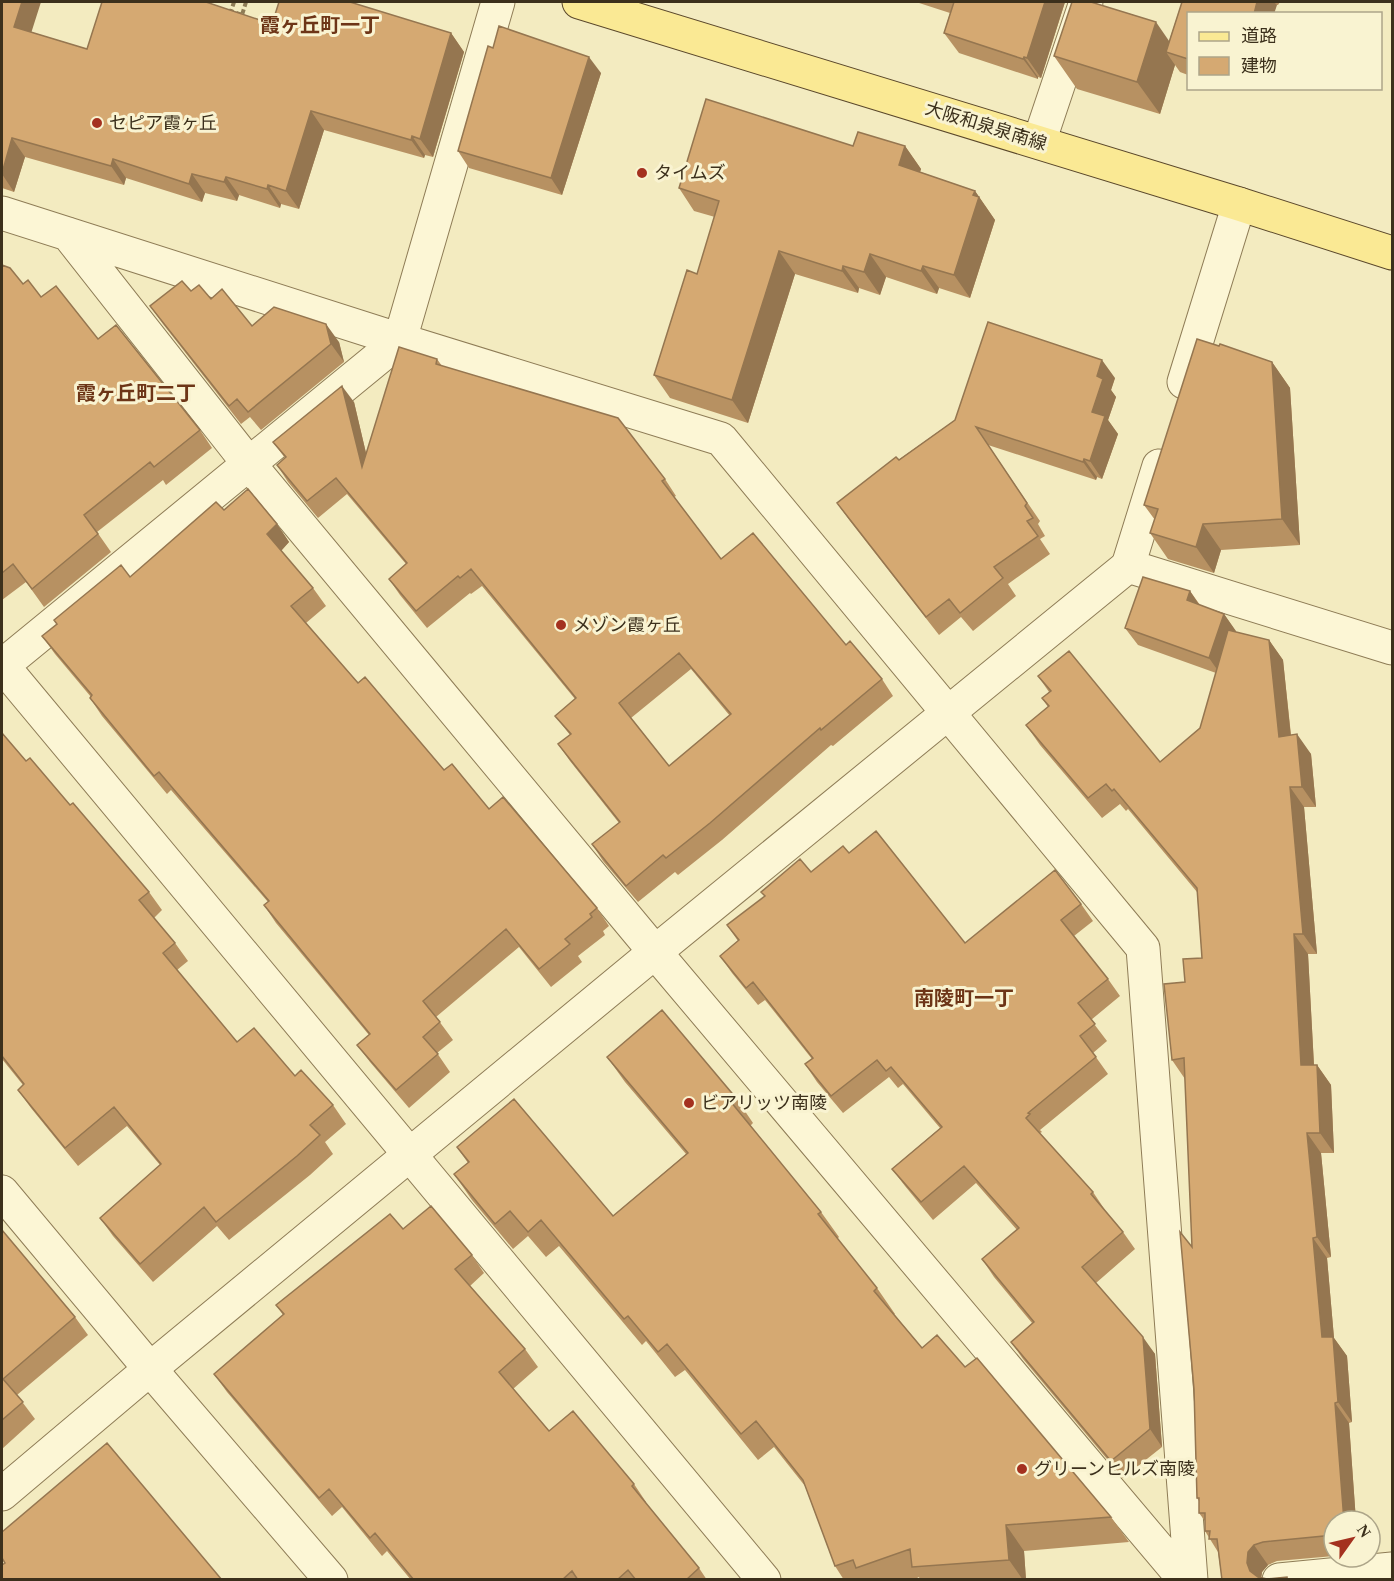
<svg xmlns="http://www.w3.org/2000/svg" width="1394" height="1581" font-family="'Times New Roman','Noto Sans JP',serif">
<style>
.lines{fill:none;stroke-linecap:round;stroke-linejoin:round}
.minor-casing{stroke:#8e7c56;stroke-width:35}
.tertiary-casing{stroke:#8e7c56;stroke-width:35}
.primary-casing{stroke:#5b482b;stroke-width:35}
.path{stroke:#8e7c56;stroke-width:4;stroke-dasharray:4.5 3;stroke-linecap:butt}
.minor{stroke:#fcf6d5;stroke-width:33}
.tertiary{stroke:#fcf6d5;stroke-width:33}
.primary{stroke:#fae994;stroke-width:33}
.wall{fill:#b79162;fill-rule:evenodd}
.shaded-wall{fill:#957650}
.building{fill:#d5a972;stroke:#957650;stroke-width:1.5;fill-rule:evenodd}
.poi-dot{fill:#a4311f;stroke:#f9f3d1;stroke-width:2}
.labels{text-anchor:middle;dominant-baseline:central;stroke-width:6;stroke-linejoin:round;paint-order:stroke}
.poi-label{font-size:18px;fill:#3c301c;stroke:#f9f3d1;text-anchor:start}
.street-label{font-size:18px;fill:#3c301c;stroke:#f9f3d1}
.neighbourhood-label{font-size:20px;font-weight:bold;fill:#6d3517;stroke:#f9f3d1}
</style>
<rect width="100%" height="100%" fill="#f3ebc0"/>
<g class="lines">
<!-- minor casing -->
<g class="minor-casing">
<path id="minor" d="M1039,142L1086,2
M2,213L400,340L721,439L1143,948L1191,1580
M68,234L249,464L655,952L1185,1580
M1184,382L1239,204
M1159,466L1128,566L1392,648
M2,665L764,1580
M2,666L400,340L498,2
M2,1192L150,1369L331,1580
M2,1494L150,1369
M1279,1580L1392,1569"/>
</g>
<!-- tertiary casing -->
<g class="tertiary-casing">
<path id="tertiary" d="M150,1369L655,952L1128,566"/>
</g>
<!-- primary casing -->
<g class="primary-casing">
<path id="primary" d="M579,2L1239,204L1392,253"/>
</g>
<!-- path -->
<path class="path" d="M234,2L231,11L242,15L246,2"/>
<!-- minor -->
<use href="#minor" class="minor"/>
<!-- tertiary -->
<use href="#tertiary" class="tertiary"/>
<!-- primary -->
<use href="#primary" class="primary"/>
</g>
<!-- wall -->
<path class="wall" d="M2,2L31,32L87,49L102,2H209V3L272,24L451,33L464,52L433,157L425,155L424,158L324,130L299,209L281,204L280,208L239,195L237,201L205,193L202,202L126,178L124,185L25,157L14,192L2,188Z
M916,2H1065L1041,78L1038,77V79L959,53L944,33L950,13Z
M1182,2H1280L1278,5H1277L1188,14V75L1180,72L1175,65L1160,114L1077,89L1054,56L1169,41Z
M493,48L601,73L562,195L469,168L458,151Z
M853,146H905L921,169L920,172L975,191L995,220L970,298L939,288L937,294L886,277L880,295L859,288L858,293L795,274L748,423L670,398L654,375L697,274L715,217L694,211L679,188Z
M2,265L23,284L98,339L200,430L212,448L166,485L163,480L97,532L111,552L44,607L26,582L2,600Z
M191,291L211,299L252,326L339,342L344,362L261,430L250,417L241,424L163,324L150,306Z
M437,359L442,366L665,479L676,496L674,497L721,559L846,645L882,679L893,696L833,746L831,745L722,840L678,875L675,872L638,902L603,861L592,844L619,823L570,761L558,744L570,735L555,716L575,699L482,586L471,594L470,593L427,628L400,595L389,579L406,564L347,494L318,518L288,482L277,465L285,458L273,442L354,402L366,453ZM691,669L730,716L669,766L631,718Z
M1272,362L1290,388L1300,545L1221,550L1214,573L1168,559L1150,533L1155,520L1144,505Z
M1115,378L1111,390L1116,397L1108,420L1118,434L1102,479L1097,477L1096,480L988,445L1040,521L1038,524L1045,536L1040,539L1050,554L1008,584L1016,596L973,631L961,617L939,635L850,521L837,503L955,420Z
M224,510L277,524L289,542L281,551L313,588L326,606L306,623L358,683L444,770L489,809L597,908L609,926L603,931L605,935L578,956L582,962L551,987L519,947L436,1017L453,1040L437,1053L450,1072L409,1108L370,1062L357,1045L369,1035L276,923L264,905L268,902L171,790L167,794L102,716L90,698L91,697L55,654L42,636L130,577Z
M1190,591L1200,605L1224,614L1236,632L1269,640L1283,660L1291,735L1311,754L1316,807H1304L1317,954H1308L1314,1065H1317L1331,1085L1334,1153H1321L1331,1257L1327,1258L1334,1338L1347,1356L1352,1422L1349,1423L1356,1521H1334V1556L1277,1561L1268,1565L1262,1572L1261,1578L1267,1579L1287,1577L1289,1580H1222L1218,1552L1205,1531V1521L1199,1513V1501L1197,1498L1192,1247L1185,1079L1172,1060L1185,982L1202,958L1197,892L1128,809L1126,811L1120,804L1102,818L1040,745L1026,725L1048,707L1042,698L1049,692L1038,676L1160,762L1200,728L1216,673L1138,645L1125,628Z
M2,733L26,761L70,805L149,892L162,910L154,918L175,943L188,961L177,970L237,1042L295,1076L333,1105L346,1124L325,1142L333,1154L310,1175L229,1240L217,1226L153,1282L113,1236L100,1218L160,1165L127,1126L78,1166L31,1108L18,1090L23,1085L2,1059Z
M849,853L965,943L1081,904L1093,921L1074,936L1108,979L1120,996L1091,1020L1107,1041L1093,1053L1108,1074L1040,1130L1042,1132L1040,1133L1093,1192L1105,1210H1104L1123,1232L1135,1249L1096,1283L1155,1354L1162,1447L1123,1478L1023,1359L1011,1342L1032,1323L994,1277L982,1259L1017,1230L976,1183L933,1220L905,1186L892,1169L940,1128L903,1084L898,1088L889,1077L843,1113L817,1082L805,1064L812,1059L765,1000L758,1005L732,973L720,956L738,941L727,925L811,872Z
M607,1057L736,1098L753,1123L750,1126L821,1212L839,1237L837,1239L877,1288L895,1314H894L922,1348L965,1367L1111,1517L1129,1542L1024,1551L1026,1580H920L919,1577L913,1580H844L835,1566L805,1486L774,1447L758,1460L685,1370L675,1377L646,1341L642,1345L559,1246L546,1257L528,1236L513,1249L472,1200L454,1174L468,1163L457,1147L613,1216L686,1154L625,1082Z
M403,1229L472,1255L484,1273L470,1286L525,1349L538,1367L513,1389L549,1431L634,1484L646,1502L645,1503L699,1568L707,1580H411L387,1551L382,1556L342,1507L332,1516L227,1392L214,1374L283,1315L276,1305Z
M2,1230L75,1317L88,1335L17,1395L35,1419L2,1449Z"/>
<!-- shaded-wall -->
<path class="shaded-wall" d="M22,2H41L27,46L14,27Z
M1045,2H1065L1041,78L1027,58Z
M1257,2H1274L1277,5L1274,14H1254Z
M1156,22L1178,54L1166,52L1175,65L1160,114L1137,82Z
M451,33L464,52L433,157L420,139Z
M589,57L601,73L562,195L551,178Z
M1024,57L1038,77V79L1023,59Z
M311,111L324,130L299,209L286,191Z
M412,136L425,155L424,158L411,140Z
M12,138L25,157L14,192L2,174Z
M905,146L921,169L915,188L899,165Z
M113,159L126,178L124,185L111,166Z
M192,174L205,193L202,202L189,184Z
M226,177L239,195L237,201L224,182Z
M268,185L281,204L280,208L267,189Z
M975,191L995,220L970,298L954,275L973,195Z
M779,251L795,274L748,423L732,400Z
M870,254L886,277L880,295L864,272Z
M843,266L859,288L858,293L842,271Z
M923,266L939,288L937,294L921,271Z
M326,324L339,342L344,362L331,344Z
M1102,360L1115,378L1111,390L1116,397L1108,420L1118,434L1102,479L1090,461L1092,412L1097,376Z
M1272,362L1290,388L1300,545L1282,519Z
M342,386L354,402L373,483L362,467Z
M1084,459L1097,477L1096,480L1083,462Z
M277,524L289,542L280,552L267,534Z
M1203,524L1221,550L1214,573L1196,547Z
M1190,591L1202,609L1187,600Z
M1224,614L1236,631L1221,675L1209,658Z
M1269,640L1283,660L1293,757L1279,737Z
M1297,734L1311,754L1316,807L1302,787Z
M1290,787L1304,807L1317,954L1303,934Z
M1294,934L1308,954L1315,1085L1301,1065Z
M1317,1065L1331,1085L1334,1153L1320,1133Z
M1307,1133L1321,1153L1331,1257L1317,1237Z
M1313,1238L1327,1258L1334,1338L1347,1356L1352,1422L1338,1402L1322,1337Z
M1143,1337L1155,1354L1162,1447L1150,1429Z
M1335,1403L1349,1423L1356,1521H1344Z
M1006,1525L1024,1551L1026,1580H1023L1009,1560Z
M1254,1545L1268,1565L1262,1572L1261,1580L1250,1571L1247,1563L1248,1552Z"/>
<!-- building -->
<path class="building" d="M2,2H22L14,27L87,49L102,2H206L272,24L279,2H350L451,33L420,139L412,136L411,140L311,111L286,191L268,185L267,189L226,177L224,182L192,174L189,184L113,159L111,166L12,138L2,173Z
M954,2H1045L1027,58L1024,57L1023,59L944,33Z
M1072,2H1091L1156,22L1137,82L1054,56Z
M1182,2H1257L1254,14H1188V59L1166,52Z
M499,26L589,57L551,178L458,151L488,46L493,48Z
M706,99L853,146L858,132L905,146L899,165L975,191L973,195L979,197L954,275L923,266L921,271L870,254L864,272L843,266L842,271L779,251L732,400L654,375L687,270L697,274L719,201L679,188Z
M2,265L10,268L23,284L28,280L41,297L56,286L98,339L116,325L200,430L154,467L150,462L84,515L98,534L32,589L13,564L2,573Z
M182,281L191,291L199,285L211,299L222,289L252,326L274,307L326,324L331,344L248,412L237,399L229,406L150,306Z
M988,322L1102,360L1097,376L1103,379L1092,412L1105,416L1090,461L1084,459L1083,462L976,427L1027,503L1025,506L1033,518L1027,521L1038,536L994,567L1003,578L960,613L949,599L926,617L837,503L896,457L899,460L955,420Z
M1197,339L1219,346L1220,344L1272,362L1282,519L1203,524L1196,547L1150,533L1158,509L1144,505Z
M399,347L437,359L436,364L618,418L665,479L662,481L721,559L753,533L846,645L850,641L882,679L821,730L820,728L710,823L666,858L663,855L626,886L592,844L620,822L558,744L571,734L555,716L576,698L471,569L460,578L458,576L416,611L389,579L407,563L336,478L307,501L277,465L286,457L273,442L342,386L362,467ZM679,653L731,714L669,766L619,703Z
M248,489L277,524L267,534L313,588L291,606L358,683L365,677L444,770L452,764L489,809L503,797L597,908L590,914L592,917L565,939L570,944L539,969L506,929L423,1001L440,1022L423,1037L438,1054L396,1090L357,1045L370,1034L264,905L269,901L159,772L154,776L90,698L92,695L42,636L57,624L54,620L121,565L130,577L216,502L224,510Z
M1143,577L1190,591L1187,600L1224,614L1209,658L1125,628Z
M1228,630L1269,640L1279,737L1297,734L1302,787H1290L1303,934H1294L1301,1065H1317L1320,1133H1307L1317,1237L1313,1238L1322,1337H1333L1338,1402L1335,1403L1344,1521H1334V1535L1263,1542L1254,1545L1248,1552L1247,1563L1250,1571L1258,1577L1267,1579L1287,1577V1580H1222L1217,1539H1209L1210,1531H1205V1513H1199V1498H1197L1194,1389L1180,1232L1192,1247L1184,1058L1172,1060L1164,984L1185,982L1183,959L1202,958L1197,888L1114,789L1112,791L1106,784L1088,798L1026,725L1049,706L1042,698L1051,691L1038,676L1069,651L1160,762L1200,728Z
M2,733L26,761L30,758L70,805L73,803L149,892L139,900L175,943L163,953L237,1042L254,1028L295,1076L301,1070L333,1105L310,1125L320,1135L297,1156L216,1222L204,1207L140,1264L100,1218L161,1164L114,1107L65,1148L18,1090L24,1084L2,1056Z
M876,831L965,943L1055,870L1081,904L1061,920L1108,979L1078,1003L1095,1024L1080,1036L1096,1057L1028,1113L1030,1114L1026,1118L1093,1192L1091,1194L1123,1232L1082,1267L1143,1337L1150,1429L1111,1461L1011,1342L1034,1322L982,1259L1019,1228L964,1166L921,1202L892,1169L942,1127L891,1067L886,1071L877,1060L831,1096L805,1064L813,1058L753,982L746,988L720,956L739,940L727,925L765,896L761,892L800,859L811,872L843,846L849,853Z
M662,1010L736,1098L731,1102L821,1212L818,1214L877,1288L874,1291L922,1348L937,1335L965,1367L977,1358L1111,1517L1006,1525L1009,1560L912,1567L910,1549L856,1568L853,1560L835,1566L803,1480L756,1421L741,1434L667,1344L658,1352L628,1316L624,1319L541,1220L528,1232L510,1211L495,1224L454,1174L469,1162L457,1147L514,1099L613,1216L688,1153L607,1057Z
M431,1206L472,1255L455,1269L525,1349L499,1372L549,1431L573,1411L634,1484L632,1486L699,1568L686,1580H636L628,1570L617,1580H578L572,1571L562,1580H414L375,1533L370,1538L329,1489L319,1498L214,1374L284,1314L276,1305L390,1214L403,1229Z
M2,1230L75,1317L3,1379L23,1402L2,1420Z
M107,1443L222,1580H2V1565L5,1563L2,1558V1532Z"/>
<!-- markers -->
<g class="poi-dot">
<circle cx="97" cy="123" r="6"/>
<circle cx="642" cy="173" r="6"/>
<circle cx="561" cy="625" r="6"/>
<circle cx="689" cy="1103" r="6"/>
<circle cx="1022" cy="1469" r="6"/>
</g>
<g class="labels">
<!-- poi labels -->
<g class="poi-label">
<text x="109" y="123">セピア霞ヶ丘</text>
<text x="654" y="173">タイムズ</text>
<text x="573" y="625">メゾン霞ヶ丘</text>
<text x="701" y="1103">ビアリッツ南陵</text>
<text x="1034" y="1469">グリーンヒルズ南陵</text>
</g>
<!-- street labels -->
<g class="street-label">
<text transform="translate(986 126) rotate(17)">大阪和泉泉南線</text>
</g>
<!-- neighbourhood labels -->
<g class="neighbourhood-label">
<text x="320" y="25">霞ヶ丘町一丁</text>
<text x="136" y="393">霞ヶ丘町二丁</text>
<text x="964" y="998">南陵町一丁</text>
</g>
</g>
<!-- border -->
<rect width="1394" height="1581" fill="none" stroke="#3c301c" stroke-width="6"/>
<!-- legend -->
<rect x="1187" y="12" width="195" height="78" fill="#f9f3d1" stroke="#ada589" stroke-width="1.5"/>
<rect x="1199" y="32" width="30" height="9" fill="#fae994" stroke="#ada589" stroke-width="1.5"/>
<text x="1241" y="42" font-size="18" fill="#3c301c">道路</text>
<rect x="1199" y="57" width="30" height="18" fill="#d5a972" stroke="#ada589" stroke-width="1.5"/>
<text x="1241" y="72" font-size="18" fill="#3c301c">建物</text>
<!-- north arrow -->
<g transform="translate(1352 1539) rotate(56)"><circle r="28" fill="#f9f3d1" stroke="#ada589" stroke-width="1.5"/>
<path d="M0-4.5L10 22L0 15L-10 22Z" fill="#a4311f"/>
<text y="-9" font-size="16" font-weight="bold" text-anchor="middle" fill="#3c301c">N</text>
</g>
</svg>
